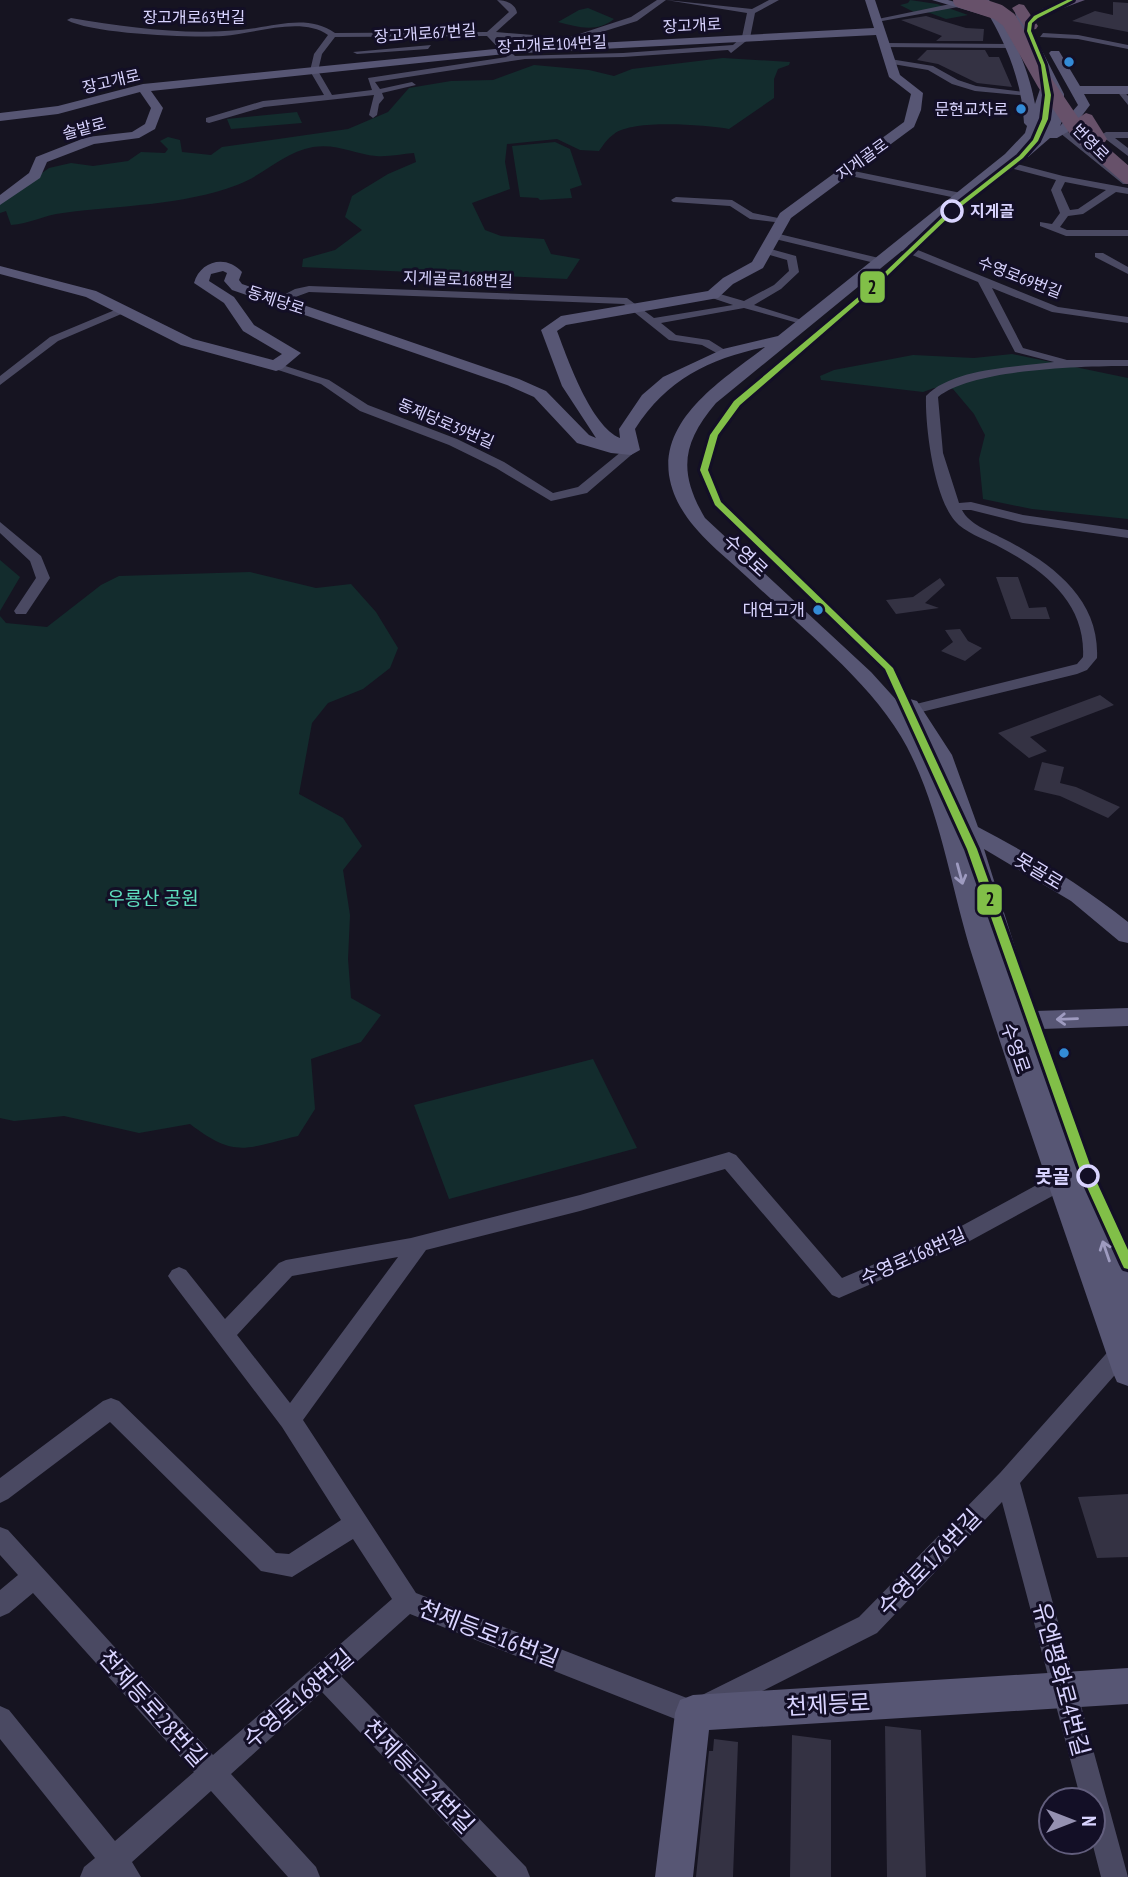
<svg xmlns="http://www.w3.org/2000/svg" width="1128" height="1877" font-family="'PT Sans Narrow','Noto Sans KR',sans-serif">
<style>
.green{fill:#132c2d}
.building{fill:#343243}
.lines{fill:none;stroke-linecap:round;stroke-linejoin:round}
.street{fill:#4a4962;fill-rule:evenodd}
.secondary{fill:#575674;fill-rule:evenodd}
.primary{fill:#5e5373;fill-rule:evenodd}
.highway{fill:#67516a;fill-rule:evenodd}
.highway-bridge{stroke:#67516a;stroke-width:16}
.metro-1-casing{stroke:#130f26;stroke-width:6}
.metro-1{fill:#81bf48;fill-rule:evenodd}
.oneway{stroke:#9e9bc0}
.bus-dot{fill:#338bd7;stroke:#130f26;stroke-width:2.5}
.stop-dot{fill:#130f26;stroke:#d9d4ff;stroke-width:3.5}
.labels{text-anchor:middle;dominant-baseline:central;stroke-width:6;stroke-linejoin:round;paint-order:stroke}
.far-street-label{font-size:16px;fill:#d9d4ff;stroke:#130f26}
.far-bus-label{font-size:16px;fill:#d9d4ff;stroke:#130f26;text-anchor:end}
.far-stop-label{font-size:16px;font-weight:bold;fill:#d9d4ff;stroke:#130f26;text-anchor:start}
.bus-label{font-size:17px;fill:#d9d4ff;stroke:#130f26;text-anchor:end}
.street-label{font-size:19px;fill:#d9d4ff;stroke:#130f26}
.park-label{font-size:19px;fill:#5fe0c0;stroke:#130f26}
.stop-label{font-size:19px;font-weight:bold;fill:#d9d4ff;stroke:#130f26;text-anchor:end}
.near-street-label{font-size:23px;fill:#d9d4ff;stroke:#130f26}
.line-badge{stroke:#130f26;stroke-width:2.5}
.pale-badge-label{font-size:19px;text-anchor:middle;font-weight:bold;fill:#111}
</style>
<rect width="100%" height="100%" fill="#161421"/>
<!-- green -->
<path class="green" d="M910,0L937,4L968,15L946,19L922,10L914,12L900,5L908,3Z
M588,8L614,19C597,33 577,27 558,22L579,10Z
M723,58L790,62L789,65L778,69L774,79V98L729,129C704,125 634,119 614,134C608,138 603,145 599,151L580,150L557,139L507,144L505,162L510,189L472,203L485,230L501,236L544,239L551,254L580,259L567,279L302,267L303,259L335,250L362,230L345,217L352,196L388,174L416,162L414,153C402,154 388,157 376,156C355,154 336,143 313,147C284,152 264,175 237,185C181,206 121,205 63,213C44,215 29,224 11,225L6,211L0,213V203L49,168L71,163L93,166L128,161L141,152L165,153L168,149L160,141L168,137L180,140L182,152L211,155L222,147L348,129L388,112L409,88L451,81L493,80L534,65L589,70L614,76L632,69Z
M297,112L302,123L231,129L227,119Z
M555,142L570,149L582,185L570,189L572,198L540,200L538,198L520,197L512,146Z
M1012,354L1128,378V519L1032,509L983,499L979,459L985,435L974,414L953,389L934,388L923,392L821,380L820,376L834,370L913,355L974,358Z
M0,560L20,577L0,611Z
M250,572L316,588L351,584L376,612L398,648L390,668L363,689L328,703L312,723L299,794L343,818L362,846L343,870L350,915L348,959L351,998L381,1015L361,1042L311,1059L315,1109L298,1136C245,1148 236,1159 190,1124L139,1133L64,1116L14,1121L0,1118V616L6,623L47,627L101,585L119,576Z
M593,1059L637,1148L449,1199L414,1105Z"/>
<!-- building -->
<path class="building" d="M1113,2L1128,3V32L1072,21L1095,11L1113,15Z
M926,16L966,28L984,29L983,41H936L942,36L901,20Z
M927,50H985L989,57H999L1012,87L977,83L938,64L917,60Z
M996,577H1018L1029,608L1046,607L1050,619H1011Z
M940,578L945,585L925,603L939,608L896,614L886,600L913,597Z
M960,629L968,641L982,648L965,661L941,651L953,642L945,630Z
M1100,695L1114,705L1030,737L1047,751L1029,758L998,733Z
M1042,762L1064,767L1060,783L1076,787L1120,807L1108,818L1060,796L1034,790Z
M1128,1494V1557L1097,1558L1078,1497Z
M885,1726L921,1730L926,1877H887Z
M792,1735L831,1740V1877H790Z
M714,1739L738,1742L733,1877H696L709,1751H713Z"/>
<g class="lines">
<!-- street -->
<path class="street" d="M497,0C505,0 516,4 517,13L496,32L533,35L555,42L631,17L657,0H666L637,21L544,50L540,48L547,44L532,39L496,37L515,56L623,53L733,45L742,37L747,13L666,0L752,9L769,0H779L755,13L750,38L731,53L728,50L623,57L525,59L375,82L380,89L412,82L416,85L382,93L384,98L379,104L377,115L373,118L369,115L374,95L264,107L209,123L206,122V118L263,101L324,95L310,71L314,54L328,35C301,16 254,34 223,36C191,38 92,34 67,20L71,18C132,28 194,37 256,28C282,24 311,16 335,33L487,32L509,12ZM487,36L507,57L368,78L372,90L332,95L318,71L322,54L335,37Z
M955,3L958,7L877,22L873,20Z
M1043,33L1078,35L1128,45V49L1078,39L1040,37Z
M885,43L1008,44L1012,46L1008,48L882,47Z
M431,45L428,49L357,54L353,52Z
M890,59L933,66L958,80L976,86L1033,93L1029,96L975,91L952,84L928,70L887,63Z
M1120,87L1128,96V105L1116,90Z
M1063,128L1128,179V184H1123L1060,133L1058,131Z
M1106,132H1128V138H1115L1128,148V156L1103,137L1101,135Z
M1009,162L1063,176L1128,188V194L1116,192L1083,214L1068,216L1060,227L1067,230H1128V236H1066L1040,226V222L1052,224L1060,213L1051,190L1056,180L1006,167L1004,165ZM1065,182L1106,190L1078,209L1070,210L1061,190Z
M844,169L961,193L966,196L961,199L841,174V170Z
M676,197L732,200L753,213L788,220L783,223L750,219L730,206L673,202L671,200Z
M775,233L883,259L884,261L879,264L771,238L770,236Z
M900,246H908L1058,307L1128,317V323L1052,312L992,288L1023,348L1067,360H1128V366C1082,366 973,369 938,397L943,453L959,503L971,502L1023,515L1128,530V538L1023,523L971,510H962C969,524 989,531 1002,538C1050,562 1100,598 1097,658L1087,670L1077,674L913,714L908,712L905,709L908,706L1077,664L1083,657C1086,601 1041,568 996,545C984,539 964,532 955,521C934,497 925,427 926,396C952,368 1017,367 1054,362L1015,352L978,282L900,250Z
M767,248L796,256L799,272L781,289L754,305L805,321V325L744,308L661,323L676,335L709,340L728,352L730,354L724,357L702,345L669,340L624,304L309,292L279,303L274,300L295,289L309,286L627,298L654,318L733,305L709,297L708,295L713,292L744,301L774,285L789,271L787,260L763,253V249Z
M1095,253H1103L1128,267V274L1095,257Z
M122,307L127,310L126,312L58,341L0,385V376L50,337Z
M276,363L329,380L368,405L457,439L504,462L553,493L578,487L627,447H635L637,450L587,493L551,501L496,468L449,445L360,411L321,384L272,368L270,366Z
M0,522L41,556L50,578L26,614H16L14,611L36,578L30,561L0,533Z
M729,1152L736,1155L842,1278L954,1230L1055,1175L1062,1173L1069,1175L1072,1181L1069,1187L968,1242L839,1298L832,1295L725,1169L580,1211L426,1250L303,1420L416,1593L692,1700L859,1617L1000,1473L1113,1346L1121,1344L1128,1346V1360L1020,1483L1128,1877H1101L1092,1842L1093,1800H1081L1002,1502L877,1633L693,1726L410,1614L341,1676L526,1867L530,1877H497L322,1692L231,1774L316,1867L320,1877H288L211,1791L132,1862L141,1877H80L84,1867L95,1858L0,1739V1706L9,1710L115,1841L194,1772L33,1593L9,1613L0,1617V1590L18,1575L0,1555V1527L8,1530L213,1755L392,1599L353,1539L292,1577L261,1571L110,1422L8,1499L0,1503V1478L103,1401L111,1398L119,1401L276,1553L289,1554L341,1520L282,1427L172,1282L168,1276L172,1270L179,1267L186,1270L225,1319L279,1263L286,1260L411,1238L580,1195ZM398,1257L290,1403L237,1335L292,1276Z"/>
<!-- secondary -->
<path class="secondary" d="M865,0H875L900,75L923,93L921,110L914,127L791,218L763,268L733,284L718,298L566,325L557,331C568,360 591,426 620,438L619,429L642,395L663,377L723,349L778,336L1005,154L1025,133L1027,126L1024,123C1022,85 1009,50 990,17L932,0H948L987,11L979,0H989C1012,32 1028,66 1035,104L1040,89L1032,64L1036,61L1019,29L1014,8L1023,6L1031,29L1064,94V117L1060,126L1078,105L1049,53L1051,51H1059L1080,86H1128V94H1084L1090,105L1071,130L1057,138H1050L1028,157L1018,156L716,403C682,443 678,472 705,518L871,672L900,704L910,699L917,701L952,755L978,827C1031,855 1081,884 1128,922V943L1119,941L1071,901L984,849L1035,1011L1128,1008V1026L1042,1029L1128,1273V1386L1117,1382L1113,1373C1066,1235 1017,1097 973,958C951,889 941,812 907,747C874,684 799,626 747,577C716,548 676,520 669,475C661,416 727,377 765,347C709,359 667,379 635,429L640,450L631,455L611,453L577,443L534,397L507,385L232,290L224,281L227,273L223,271L211,274L209,281L234,297L254,325L301,353L282,369L276,371L181,345L86,297L0,274V266L96,291L193,339L273,360L282,354L243,331L224,303L194,283C200,261 226,254 242,272L239,280L242,284L519,379L546,391L589,435L596,438L562,386L541,330L561,316L708,291L723,278L752,262L780,213L904,122L911,94L889,77L876,35L505,54L151,91L163,108L155,129L139,138L94,144L47,162L40,178L0,205V195L29,173L36,157L87,137L132,132L145,124L151,108L140,92L58,114L0,121V113L58,106L143,84L505,48L874,28ZM1051,92C1054,113 1050,125 1033,139Z
M1128,1668V1704L709,1730L693,1877H655L675,1713L680,1700L693,1695Z"/>
<!-- primary -->
<path class="primary" d="M1068,0H1085L1050,13L1033,24L1023,22L1042,9Z"/>
<!-- highway -->
<path class="highway" d="M1019,4L1024,5L1038,26L1036,29L1031,30L1026,29L1012,8Z
M1086,113L1092,115L1107,139L1105,142L1099,144L1093,142L1078,118Z"/>
<!-- highway-bridge -->
<path class="highway-bridge" d="M961,0L998,12L1009,20L1045,83L1079,133L1128,176"/>
<!-- metro-1 casing -->
<g class="metro-1-casing">
<path id="metro-1" d="M1067,0H1073L1038,18L1032,23L1031,31L1045,65L1051,95L1048,119L1038,141L1023,158L954,212L867,295L740,405L718,435L708,470L721,502L893,668L977,849L1094,1176L1128,1250V1269L1124,1268L1122,1264L1082,1176L967,849L885,669L715,505L700,470L710,435L734,401L863,293L950,210L1019,156L1033,140L1042,119L1045,95L1041,65L1027,31L1028,23L1034,16Z"/>
</g>
<!-- metro-1 -->
<use href="#metro-1" class="metro-1"/>
</g>
<!-- one-way arrows -->
<defs><path id="oneway-shaft" d="M-6 0H5M1.5-3L5.5 0L1.5 3" fill="none" stroke-width="1.6" stroke-linecap="round" stroke-linejoin="round" transform="scale(1.75)"/></defs>
<g class="oneway">
<use href="#oneway-shaft" transform="translate(960 874) rotate(75)"/>
<use href="#oneway-shaft" transform="translate(1067 1019) rotate(178)"/>
<use href="#oneway-shaft" transform="translate(1106 1251) rotate(-109)"/>
</g>
<!-- markers -->
<g class="bus-dot">
<circle cx="1069" cy="62" r="6"/>
<circle cx="1021" cy="109" r="6"/>
<circle cx="818" cy="610" r="6"/>
<circle cx="1064" cy="1053" r="6"/>
</g>
<g class="stop-dot">
<circle cx="952" cy="211" r="10"/>
<circle cx="1088" cy="1176" r="10"/>
</g>
<g class="labels">
<!-- far-street labels -->
<g class="far-street-label">
<text x="194" y="17">장고개로63번길</text>
<text transform="translate(692 25) rotate(-3)">장고개로</text>
<text transform="translate(425 33) rotate(-4)">장고개로67번길</text>
<text transform="translate(552 44) rotate(-3)">장고개로104번길</text>
<text transform="translate(111 81) rotate(-13)">장고개로</text>
<text transform="translate(84 128) rotate(-15)">솔밭로</text>
<text transform="translate(1091 142) rotate(45)">번영로</text>
<text transform="translate(862 159) rotate(-36)">지게골로</text>
<text transform="translate(1020 277) rotate(21)">수영로69번길</text>
<text transform="translate(458 279) rotate(2)">지게골로168번길</text>
<text transform="translate(276 300) rotate(18)">동제당로</text>
<text transform="translate(446 423) rotate(23)">동제당로39번길</text>
</g>
<!-- far-bus labels -->
<g class="far-bus-label">
<text x="1008" y="109">문현교차로</text>
</g>
<!-- far-stop labels -->
<g class="far-stop-label">
<text x="970" y="211">지게골</text>
</g>
<!-- bus labels -->
<g class="bus-label">
<text x="805" y="610">대연고개</text>
</g>
<!-- street labels -->
<g class="street-label">
<text transform="translate(746 555) rotate(43)">수영로</text>
<text transform="translate(1039 871) rotate(31)">못골로</text>
<text transform="translate(1016 1048) rotate(71)">수영로</text>
<text transform="translate(913 1256) rotate(-24)">수영로168번길</text>
</g>
<!-- park labels -->
<g class="park-label">
<text x="153" y="898">우룡산 공원</text>
</g>
<!-- stop labels -->
<g class="stop-label">
<text x="1070" y="1176">못골</text>
</g>
<!-- near-street labels -->
<g class="near-street-label">
<text transform="translate(929 1562) rotate(-46)">수영로176번길</text>
<text transform="translate(489 1633) rotate(21)">천제등로16번길</text>
<text transform="translate(1062 1679) rotate(75)">유엔평화로4번길</text>
<text transform="translate(298 1698) rotate(-41)">수영로168번길</text>
<text transform="translate(828 1704) rotate(-3)">천제등로</text>
<text transform="translate(153 1708) rotate(48)">천제등로28번길</text>
<text transform="translate(419 1776) rotate(46)">천제등로24번길</text>
</g>
</g>
<g class="line-badge">
<rect x="859" y="270" width="27" height="34" rx="7" fill="#81bf48"/>
<rect x="976" y="883" width="27" height="33" rx="7" fill="#81bf48"/>
</g>
<g class="pale-badge-label">
<text x="872" y="294">2</text>
<text x="990" y="906">2</text>
</g>
<!-- north arrow -->
<g transform="translate(1072 1821) rotate(90)"><circle r="33" fill="#130f26" stroke="#625e7d" stroke-width="2"/>
<path d="M0-5L12 26L0 18L-12 26Z" fill="#9591b1"/>
<text y="-10" font-size="19" font-weight="bold" text-anchor="middle" fill="#d9d4ff">N</text>
</g>
</svg>
